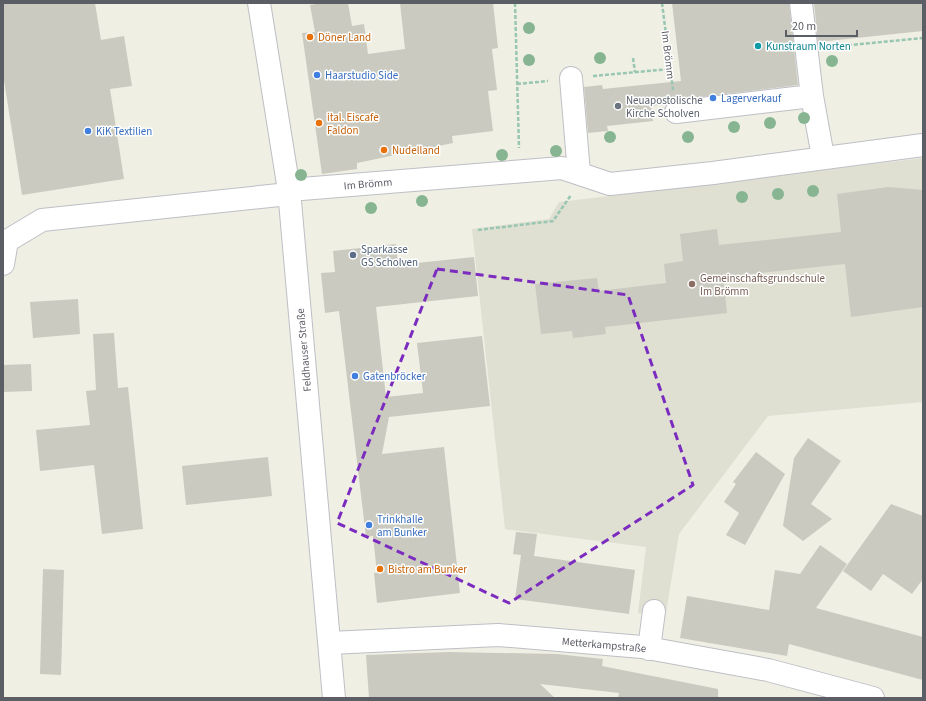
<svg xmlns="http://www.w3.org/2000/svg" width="926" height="701" font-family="'Source Sans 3',sans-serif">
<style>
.education{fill:#dfdfd2}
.building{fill:#cacac0}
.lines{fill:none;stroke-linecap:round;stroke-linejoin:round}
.minor-casing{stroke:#bebfc6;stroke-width:24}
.path{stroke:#98c6b1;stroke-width:2.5;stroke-dasharray:4 2;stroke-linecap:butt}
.minor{stroke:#fff;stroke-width:22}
.tree{fill:#87b592}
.marked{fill:none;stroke:#7b2cbf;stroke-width:3;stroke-dasharray:8 5;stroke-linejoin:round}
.food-dot{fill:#e8710a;stroke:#fff;stroke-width:1.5}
.culture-dot{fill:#0f9aa8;stroke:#fff;stroke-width:1.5}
.shop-dot{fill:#3f7fe0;stroke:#fff;stroke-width:1.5}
.worship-dot{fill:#6b7280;stroke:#fff;stroke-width:1.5}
.service-dot{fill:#5c6f8a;stroke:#fff;stroke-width:1.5}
.education-dot{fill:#8d6e63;stroke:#fff;stroke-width:1.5}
.labels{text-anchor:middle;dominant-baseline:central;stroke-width:3;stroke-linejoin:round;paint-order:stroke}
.food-label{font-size:11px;fill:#c56008;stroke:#fff;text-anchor:start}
.culture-label{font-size:11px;fill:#0d838f;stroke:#fff;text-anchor:start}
.street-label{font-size:11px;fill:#5c5e65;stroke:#fff}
.shop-label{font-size:11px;fill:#366cbe;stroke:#fff;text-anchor:start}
.worship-label{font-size:11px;fill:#5b616d;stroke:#fff;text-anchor:start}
.service-label{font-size:11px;fill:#4e5e75;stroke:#fff;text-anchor:start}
.education-label{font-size:11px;fill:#785e54;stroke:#fff;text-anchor:start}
</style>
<rect width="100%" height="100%" fill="#efefe4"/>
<!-- education -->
<path class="education" d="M923,158V402L768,416L679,534L665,619L638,613L646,547L505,529L472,229L549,219L559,202Z"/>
<!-- building -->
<path class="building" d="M3,3H95L101,40L124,36L132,86L110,89L124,179L22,195L3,74Z
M321,3H348L352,26L364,24L368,54L405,49L400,3H493L498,48L492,49L497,90L488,91L493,131L452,136L453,143L357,163V169L322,174L302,33L315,32L310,5Z
M672,3H789L798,85L675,100L667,104L651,106L653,121L607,126L608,131L588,133L584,87L602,85L603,89L681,81Z
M814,3H923V31L818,42Z
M888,187L923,190V307L851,317L845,264L723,277L727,313L605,327L606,334L573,338L572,331L541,334L535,284L597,278L599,291L666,283L664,264L683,261L680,234L717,229L719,245L841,232L837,194Z
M396,244L398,265L474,257L478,296L376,307L386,397L423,393L417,343L482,336L490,406L389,417L382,454L444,447L460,593L377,603L374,573H377L373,536L366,537L339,311L325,313L321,273L335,272L333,251Z
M78,299L80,334L33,338L30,302Z
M114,333L118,388L128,387L143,529L102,534L94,465L40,471L36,430L90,425L86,391L96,390L93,334Z
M31,364L32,391L3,392V365Z
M808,438L841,461L811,504L832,519L803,541L783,526L794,458Z
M756,452L785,474L745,545L726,535L739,513L724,502L736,484L733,482Z
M268,457L272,496L186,505L182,466Z
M891,504L923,516V579L912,594L883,574L871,591L843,571Z
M516,532L537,534L534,556L635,570L629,614L515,599L521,555L513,554Z
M820,545L847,564L816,608L923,637V680L789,644L787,656L680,638L687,596L769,610L775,570L800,574Z
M43,569L64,570L61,675L40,674Z
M449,652L557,654L603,659L602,666L718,689V698H618L619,693L540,684L555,698H369L366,655Z"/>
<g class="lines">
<!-- minor casing -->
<g class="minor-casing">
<path id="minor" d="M259,3L289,190L334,698
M801,3L812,96L823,157
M571,78L579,173
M676,112L812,96
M289,190L562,168L610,184L713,173L923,145
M3,264L7,241L42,220L289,194
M330,643L498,635L642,647L768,670L873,698
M649,649L654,611"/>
</g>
<!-- path -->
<path class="path" d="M515,3L519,148
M662,3L673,90
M830,47L923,38
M633,58L635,72
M593,76L670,69
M517,84L548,81
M478,230L553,221L571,195"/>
<!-- minor -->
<use href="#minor" class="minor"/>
</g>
<!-- trees -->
<g class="tree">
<circle cx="529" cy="28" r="6"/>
<circle cx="600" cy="58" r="6"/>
<circle cx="529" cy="60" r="6"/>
<circle cx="832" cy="61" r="6"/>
<circle cx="804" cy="118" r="6"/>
<circle cx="770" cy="123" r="6"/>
<circle cx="734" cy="127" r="6"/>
<circle cx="610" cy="137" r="6"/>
<circle cx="688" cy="137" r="6"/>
<circle cx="556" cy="151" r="6"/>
<circle cx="502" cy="155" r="6"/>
<circle cx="301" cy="175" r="6"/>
<circle cx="813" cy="191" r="6"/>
<circle cx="778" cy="194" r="6"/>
<circle cx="742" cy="197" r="6"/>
<circle cx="422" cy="201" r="6"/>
<circle cx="371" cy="208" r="6"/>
</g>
<!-- marked area -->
<path class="marked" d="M437,269L628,295L693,485L509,603L337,523Z"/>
<!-- markers -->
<g class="food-dot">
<circle cx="310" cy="37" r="4"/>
<circle cx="319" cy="123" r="4"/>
<circle cx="384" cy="150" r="4"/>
<circle cx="380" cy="569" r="4"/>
</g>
<circle class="culture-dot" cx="758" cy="46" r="4"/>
<g class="shop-dot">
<circle cx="317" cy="75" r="4"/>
<circle cx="713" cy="98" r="4"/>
<circle cx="88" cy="131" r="4"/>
<circle cx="355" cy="376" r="4"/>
<circle cx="369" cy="525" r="4"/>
</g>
<circle class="worship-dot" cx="618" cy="106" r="4"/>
<circle class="service-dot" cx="353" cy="255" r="4"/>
<circle class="education-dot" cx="692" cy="284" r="4"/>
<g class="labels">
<!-- food labels -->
<g class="food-label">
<text x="318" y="37">Döner Land</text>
<text x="327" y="117">ital. Eiscafe<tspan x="327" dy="13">Faldon</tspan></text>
<text x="392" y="150">Nudelland</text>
<text x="388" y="569">Bistro am Bunker</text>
</g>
<!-- culture labels -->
<g class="culture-label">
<text x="766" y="46">Kunstraum Norten</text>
</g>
<!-- street labels -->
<g class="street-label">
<text transform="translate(668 55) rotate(83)">Im Brömm</text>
<text transform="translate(368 184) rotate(-5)">Im Brömm</text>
<text transform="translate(304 350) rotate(-95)">Feldhauser Straße</text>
<text transform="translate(604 645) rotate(5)">Metterkampstraße</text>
</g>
<!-- shop labels -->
<g class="shop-label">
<text x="325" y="75">Haarstudio Side</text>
<text x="721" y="98">Lagerverkauf</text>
<text x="96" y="131">KiK Textilien</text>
<text x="363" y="376">Gatenbröcker</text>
<text x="377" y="519">Trinkhalle<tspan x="377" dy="13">am Bunker</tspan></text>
</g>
<!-- worship labels -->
<g class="worship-label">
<text x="626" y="100">Neuapostolische<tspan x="626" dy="13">Kirche Scholven</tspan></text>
</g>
<!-- service labels -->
<g class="service-label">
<text x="361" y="249">Sparkasse<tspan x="361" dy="13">GS Scholven</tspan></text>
</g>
<!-- education labels -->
<g class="education-label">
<text x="700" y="278">Gemeinschaftsgrundschule<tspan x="700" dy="13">Im Brömm</tspan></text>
</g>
</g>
<!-- border -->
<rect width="926" height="701" fill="none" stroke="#5c5e65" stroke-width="8"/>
<!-- scale -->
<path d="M786 30v6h71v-6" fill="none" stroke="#5c5e65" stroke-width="2"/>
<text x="792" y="30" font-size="12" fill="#5c5e65" stroke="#ffffff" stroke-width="3" paint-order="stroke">20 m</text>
</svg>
